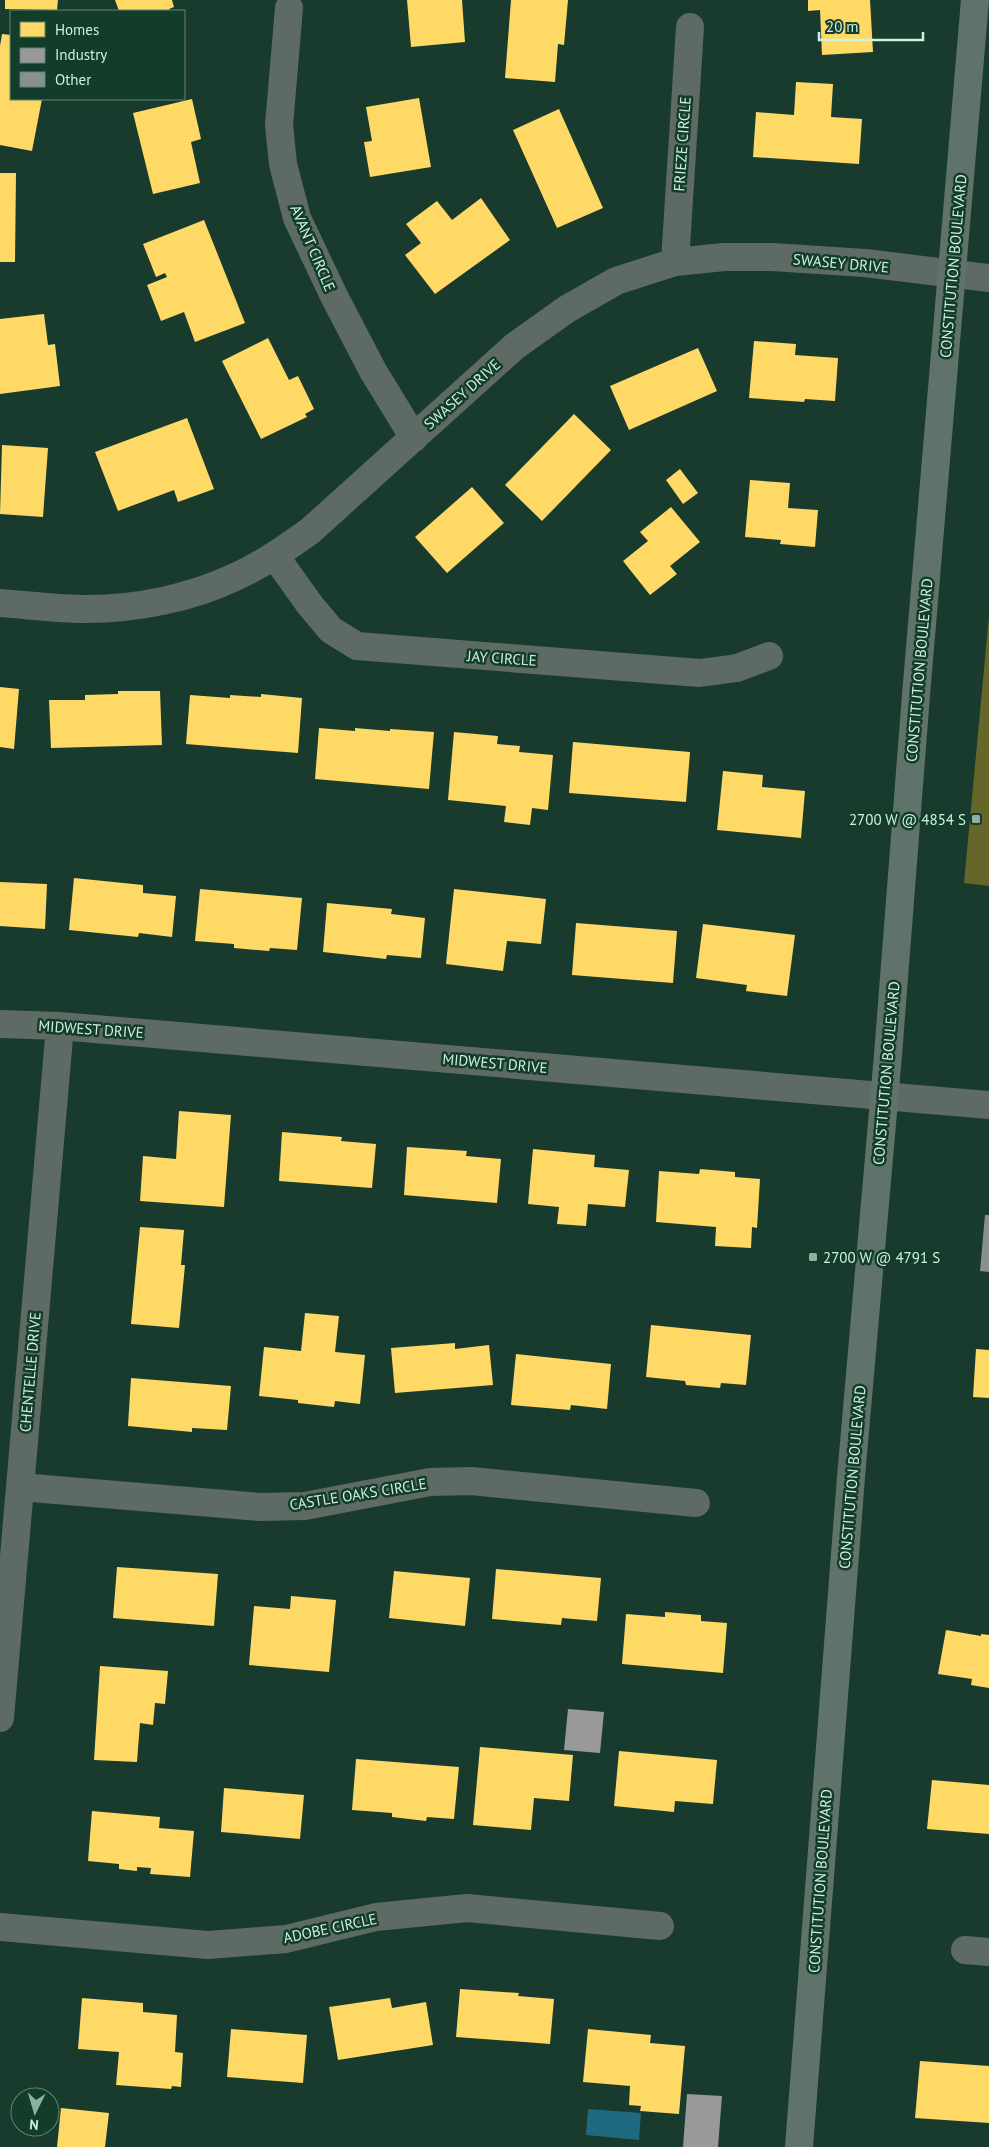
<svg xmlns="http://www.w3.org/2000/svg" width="989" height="2147" font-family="'PT Sans',sans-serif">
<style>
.green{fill:#66652a}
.water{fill:#1d6a80}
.homes{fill:#ffd966}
.industry{fill:#999}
.building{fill:#8a8f8f}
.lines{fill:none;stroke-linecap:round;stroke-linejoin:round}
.minor{stroke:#5e6b65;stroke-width:28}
.major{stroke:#5f736a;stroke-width:28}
.poi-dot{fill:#8db1a0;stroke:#143c2b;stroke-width:2}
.labels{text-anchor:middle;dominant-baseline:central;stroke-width:5;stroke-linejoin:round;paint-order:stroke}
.street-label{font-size:15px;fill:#ccf1de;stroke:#143c2b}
.poi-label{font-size:15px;fill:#ccf1de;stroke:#143c2b;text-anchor:end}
</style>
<rect width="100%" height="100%" fill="#193b2e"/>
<!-- green -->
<path class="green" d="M989,616V886L964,883Z"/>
<!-- water -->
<path class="water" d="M588,2109L641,2113L639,2140L586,2135Z"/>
<!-- homes -->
<path class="homes" d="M5,0H58L57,10L5,9Z
M115,0H172L174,7L169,9L170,11H119Z
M407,0H462L465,42L411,47Z
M511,0H568L564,45L558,44L555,82L505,78Z
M808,0H870L873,52L822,55L820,10L808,11Z
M2,34L11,35V99H42L32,151L0,145V46Z
M796,82L833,84L831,117L862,119L859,164L753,157L756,112L794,115Z
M419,98L431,167L370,177L364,142L372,141L366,107Z
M192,99L201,139L191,142L200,183L153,194L133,113Z
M559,109L603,208L557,228L513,130Z
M0,173H16L15,262H0Z
M481,198L510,240L435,294L405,255L421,243L406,224L437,201L452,220Z
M204,220L245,323L195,342L184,312L161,321L147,285L167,277L165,273L156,277L143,244Z
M44,314L48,345L55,344L60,386L0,394V319Z
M268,338L289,380L298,376L314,409L305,414L307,417L261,439L222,361Z
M754,341L796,344L795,355L838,358L835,401L805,399L804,402L749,398Z
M698,348L717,391L629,430L610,386Z
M574,414L611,450L542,521L505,485Z
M187,418L214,489L178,502L174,490L118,511L95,452Z
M2,445L48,448L43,517L0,514Z
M680,469L698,493L683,504L666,480Z
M750,480L790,483L788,508L818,510L815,547L780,544L781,540L745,537Z
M472,487L504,523L447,573L415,537Z
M671,507L700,542L670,566L677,574L650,595L623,561L648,541L640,532Z
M0,687L19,689L14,749L0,747Z
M118,691H160L162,745L51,748L49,700H85V695L118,694Z
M261,694L302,698L298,753L186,744L190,695L230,698V695L261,697Z
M319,728L355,731V728L390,731V729L434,732L429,789L315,779Z
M454,732L498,736L497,744L520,746L519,752L553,755L548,810L532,808L530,825L504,822L506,806L448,800Z
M573,742L690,752L686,802L569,793Z
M723,771L763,775L762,787L805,791L801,838L717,830Z
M74,878L143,885V893L176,896L172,937L139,933L138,937L69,930Z
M0,882L47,884L45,929L0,926Z
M200,889L302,898L297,950L270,948L269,951L234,948V944L195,941Z
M454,889L546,899L541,944L507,941L503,971L446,964Z
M327,903L392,909L391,914L425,918L421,958L387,955L386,959L323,952Z
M576,923L677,931L673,983L572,975Z
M703,924L795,935L787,996L746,991L747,985L696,978Z
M179,1111L231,1115L224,1207L140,1201L143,1156L176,1159Z
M282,1132L342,1137L341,1141L376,1144L372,1188L279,1181Z
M407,1147L467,1151L466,1156L501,1159L497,1203L404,1195Z
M533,1149L595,1155L594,1167L629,1170L625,1207L588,1204L586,1226L557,1224L559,1207L528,1204Z
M700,1169L735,1172V1177L760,1179L757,1228L752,1227L751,1248L715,1246L716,1227L656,1222L659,1171L699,1174Z
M140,1227L184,1230L181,1265H185L179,1328L131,1324Z
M305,1313L339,1316L335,1352L365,1355L360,1404L335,1401L334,1407L298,1403V1400L259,1396L264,1347L301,1351Z
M651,1325L751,1335L746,1385L721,1383L720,1388L686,1385L685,1381L646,1377Z
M455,1343V1349L489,1345L493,1385L395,1393L391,1348Z
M976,1349L989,1350V1398L973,1397Z
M516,1354L611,1364L607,1409L571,1405L570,1410L511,1405Z
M131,1378L231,1386L227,1430L192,1428V1432L128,1426Z
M117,1567L218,1574L214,1626L113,1618Z
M496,1569L601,1578L597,1621L562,1618L561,1625L492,1619Z
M394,1571L470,1578L465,1626L389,1618Z
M291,1596L336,1600L329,1672L249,1665L254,1606L290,1609Z
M665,1612L701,1615V1621L727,1623L723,1673L622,1664L626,1614L665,1617Z
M946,1630L981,1636V1634L989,1635V1688L971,1685L972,1679L938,1674Z
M100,1666L168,1671L165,1704L155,1703L153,1725L140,1723L137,1762L94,1760Z
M480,1747L573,1755L569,1801L534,1798L531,1830L473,1825Z
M619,1751L717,1760L713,1804L675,1801L674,1812L614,1806Z
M356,1759L459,1767L454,1819L427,1817L426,1821L392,1817V1813L352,1810Z
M932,1780L989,1785V1834L927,1829Z
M224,1788L304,1795L300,1839L221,1832Z
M92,1811L160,1817L159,1828L194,1831L190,1877L150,1874L151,1868L137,1867V1871L119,1869V1864L88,1861Z
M460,1989L519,1993L518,1996L554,1999L550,2044L456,2037Z
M82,1998L143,2003V2012L177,2015L175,2052L183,2053L181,2087L172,2086L171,2089L116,2085L119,2052L78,2049Z
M390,1998L392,2008L426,2002L433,2045L338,2060L329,2007Z
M231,2029L307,2035L303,2083L227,2077Z
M588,2029L651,2035L650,2043L685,2046L679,2114L640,2111L641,2106L629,2105L630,2086L583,2082Z
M920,2061L989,2066V2123L915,2118Z
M61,2108L109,2113L105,2147H57Z"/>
<!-- industry -->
<path class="industry" d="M568,1709L604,1712L600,1753L564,1750Z
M687,2094L722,2096L718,2147H683Z"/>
<!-- building -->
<path class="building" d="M985,1215H989V1272L980,1271Z"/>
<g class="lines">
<!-- minor -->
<path class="minor" d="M289,8L279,125L283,164L297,218L334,296L373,371L414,438
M675,262L690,27
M275,556L310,605L331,630L357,646L700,673L737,668L769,656
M0,603C29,605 58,609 87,609C136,609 191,598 235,577C262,565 286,548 310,531L515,346L567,309L616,281L675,262L724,257H772L865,263L989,278
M0,1024L60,1026L989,1105
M20,1487L260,1507L305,1506L430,1482L471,1481L696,1503
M0,1718L60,1026
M0,1927L208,1945L286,1939L376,1917L467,1908L660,1926
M965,1950L989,1952"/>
<!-- major -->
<path class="major" d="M799,2147L851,1477L888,1055L916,695L975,0"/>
</g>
<!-- markers -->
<g class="poi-dot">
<rect x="971" y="814" width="10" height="10" rx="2.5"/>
<rect x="808" y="1252" width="10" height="10" rx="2.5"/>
</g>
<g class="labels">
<!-- street labels -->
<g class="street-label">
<text transform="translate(682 144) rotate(-86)">FRIEZE CIRCLE</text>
<text transform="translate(313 248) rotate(67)">AVANT CIRCLE</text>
<text transform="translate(841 263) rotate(5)">SWASEY DRIVE</text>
<text transform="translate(953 266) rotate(-85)">CONSTITUTION BOULEVARD</text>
<text transform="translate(462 394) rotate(-42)">SWASEY DRIVE</text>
<text transform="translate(502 658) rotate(4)">JAY CIRCLE</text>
<text transform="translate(919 670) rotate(-85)">CONSTITUTION BOULEVARD</text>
<text transform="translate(91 1029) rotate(4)">MIDWEST DRIVE</text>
<text transform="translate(495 1063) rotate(5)">MIDWEST DRIVE</text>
<text transform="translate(886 1073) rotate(-85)">CONSTITUTION BOULEVARD</text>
<text transform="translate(30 1372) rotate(-85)">CHENTELLE DRIVE</text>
<text transform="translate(852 1477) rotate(-85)">CONSTITUTION BOULEVARD</text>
<text transform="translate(358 1494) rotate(-9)">CASTLE OAKS CIRCLE</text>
<text transform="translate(820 1881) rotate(-86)">CONSTITUTION BOULEVARD</text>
<text transform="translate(330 1928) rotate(-12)">ADOBE CIRCLE</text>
</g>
<!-- poi labels -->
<g class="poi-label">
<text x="966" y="819">2700 W @ 4854 S</text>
<text x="823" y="1257" text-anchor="start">2700 W @ 4791 S</text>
</g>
</g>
<!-- legend -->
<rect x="10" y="10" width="175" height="90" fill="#143c2b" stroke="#5e8473"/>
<rect x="20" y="22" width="25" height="15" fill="#ffd966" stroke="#5e8473"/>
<text x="55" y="35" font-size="15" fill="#ccf1de">Homes</text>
<rect x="20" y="48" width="25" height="15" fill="#999999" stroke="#5e8473"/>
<text x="55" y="60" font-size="15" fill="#ccf1de">Industry</text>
<rect x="20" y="72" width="25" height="15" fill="#8a8f8f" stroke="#5e8473"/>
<text x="55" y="85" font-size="15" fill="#ccf1de">Other</text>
<!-- north arrow -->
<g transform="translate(35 2112) rotate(185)"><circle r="24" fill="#143c2b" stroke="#5e8473"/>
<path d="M0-4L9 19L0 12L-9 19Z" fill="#8db1a0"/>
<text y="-8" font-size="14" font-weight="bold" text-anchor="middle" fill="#ccf1de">N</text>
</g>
<!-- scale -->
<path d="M819 32v8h104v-8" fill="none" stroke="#ccf1de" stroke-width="2.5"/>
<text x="826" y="32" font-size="15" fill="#ccf1de" stroke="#143c2b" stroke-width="4" paint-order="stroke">20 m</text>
</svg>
